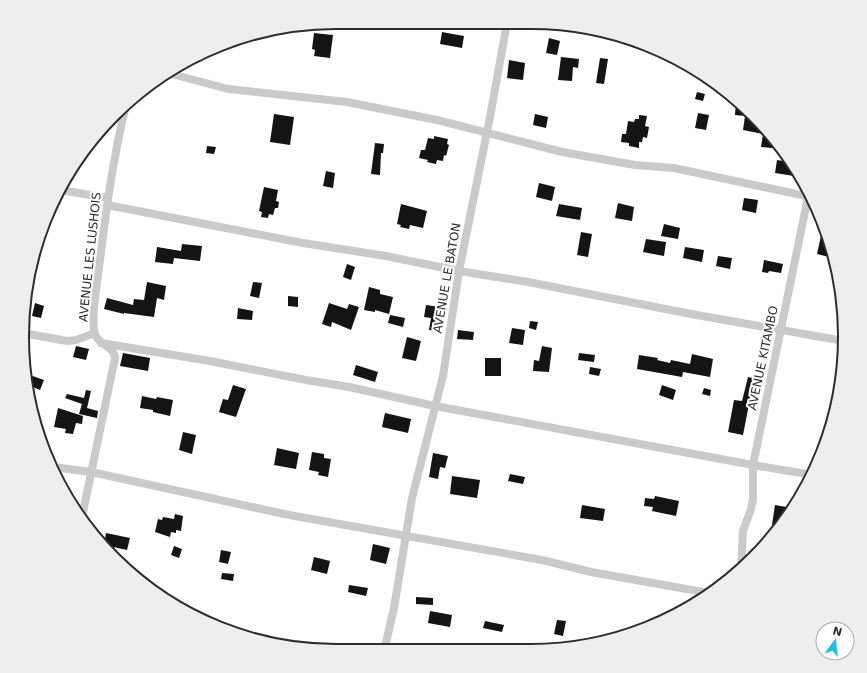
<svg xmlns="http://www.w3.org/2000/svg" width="867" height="673" font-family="'DejaVu Sans',sans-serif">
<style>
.building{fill:#141414}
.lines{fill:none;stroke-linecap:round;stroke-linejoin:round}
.minor{stroke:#cacaca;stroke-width:8}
.labels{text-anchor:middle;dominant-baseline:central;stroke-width:4;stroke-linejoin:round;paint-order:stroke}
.street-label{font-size:12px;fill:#2d2d2d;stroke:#fff}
.rim{fill:none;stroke:#2d2d2d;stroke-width:2}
</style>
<rect width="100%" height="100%" fill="#fff"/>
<!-- building -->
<path class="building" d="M442,32L464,36L462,48L440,44Z
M314,33L333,35L330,58L314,56L315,50L312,49Z
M549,38L560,41L557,55L546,53Z
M561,57L579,59L578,68L573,67L572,81L558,80Z
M600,58L608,59L604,84L596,83Z
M509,60L525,63L523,80L507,78Z
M697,92L705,94L703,101L695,99Z
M736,101L767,129L781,149L761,147L763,134L743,130L745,116L735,115Z
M698,113L709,115L706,130L695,128Z
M274,114L294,117L290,145L270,142Z
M535,114L548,117L546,128L533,125Z
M639,115L647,116L645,126L649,127L647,138L643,137L642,142H639V148L629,146V143L621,142L622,134H626L628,121L634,122L635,119H639Z
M434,136L448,139L447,144L449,145L446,156L444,155L443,161L437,160L436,164L427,162L428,160L419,158L421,150H425L428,138L434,139Z
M375,143L384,144L383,153H381L380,175L371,174Z
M207,146L216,147L214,154L206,153Z
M777,160L790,162L795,169L794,176L775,173Z
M326,171L335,173L333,188L323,186Z
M539,183L555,187L552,201L536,197Z
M264,187L278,190L276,201L279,202L278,208H275L273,215L269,214L268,218L261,217L262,212L259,211Z
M744,198L758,200L756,213L742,210Z
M618,203L634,207L632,221L615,218Z
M401,204L427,211L423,228L410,225L409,229L400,227L401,225L397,224Z
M559,204L582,208L580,220L556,216Z
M664,224L680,228L678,239L661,236Z
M822,231L827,232L828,235L833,258L817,254Z
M581,232L592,234L588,257L577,255Z
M646,239L666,242L664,256L643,252Z
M182,244L202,246L200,261L174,258L173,264L155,262L157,247L181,251Z
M685,247L704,250L702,262L683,258Z
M718,256L732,258L730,269L716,266Z
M764,260L783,264L781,273L769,271L768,273L762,272Z
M347,264L355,267L351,280L343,277Z
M147,282L166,286L164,300L157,298L154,317L124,313V314L104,309L107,298L133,305L134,299L144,300Z
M253,282L262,283L259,298L250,296Z
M369,287L380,290V294L393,297L389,314L375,310V312L364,310Z
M288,296L298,297V307L288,306Z
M35,303L44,306L41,318L32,316Z
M329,303L347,309L349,304L359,307L351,330L332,322L331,327L322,324Z
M426,305L440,307L436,331L429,330L431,318L424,317Z
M238,308L253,311L252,320L237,319Z
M390,315L405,318L403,327L388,323Z
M530,321L538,322L536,330L529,328Z
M512,328L525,330L523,345L509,343Z
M458,330L474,332L473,340L457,339Z
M407,337L421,341L416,361L402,358Z
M76,346L89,349L86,360L73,357Z
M542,346L552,348L549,372L533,371L534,360L539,361Z
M123,353L150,358L148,371L120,366Z
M579,353L595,355L594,362L578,360Z
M692,354L713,359L710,377L683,372L682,377L637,369L639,355L658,358L657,360L670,363L671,360L690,364Z
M485,358H501V376H485Z
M356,365L378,372L375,382L353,375Z
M590,367L601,369L599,376L589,374Z
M27,374L44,380L40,390L28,385Z
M748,377L761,380L757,395L751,394L743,435L728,432L734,400L742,401Z
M233,385L246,389L236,417L219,412L223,399L228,400Z
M662,385L676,390L673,400L659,395Z
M704,388L711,390L710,396L702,394Z
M86,390L91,391L87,408L98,411L97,418L79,414L82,404L65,398L67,394L84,398Z
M142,396L156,399L157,397L173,400L170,416L153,412V410L140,408Z
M58,408L83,416L82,424L76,423L73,434L65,433L66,429L54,427Z
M385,413L411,419L408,433L382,427Z
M183,432L196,435L192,454L179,450Z
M277,448L299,453L296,469L274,465Z
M312,452L324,454V458L331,459L328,477L318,475L319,472L309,470Z
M433,453L448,456L445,468L440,467L438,479L429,477Z
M510,474L525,477L523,484L508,481Z
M452,476L480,480L477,498L450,494Z
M655,496L679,501L676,516L652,511L653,507L644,506L645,498L654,499Z
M582,505L605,509L603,521L580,518Z
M775,505L792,508L781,526L772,525Z
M175,514L183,516L181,531L176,530V533L171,532L170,537L155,532L158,519L162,520L163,517L174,519Z
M106,533L130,538L127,550L104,545Z
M373,544L390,548L386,564L370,560Z
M174,546L182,549L179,558L171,555Z
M221,550L231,552L228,564L219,562Z
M314,557L330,561L327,574L311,570Z
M222,573L234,574L233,581L221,579Z
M349,585L368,588L366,596L348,592Z
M416,597L433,598V605L416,604Z
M430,611L452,615L450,627L428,623Z
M557,620L566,621L563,636L554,634Z
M485,621L504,625L502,632L483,628Z"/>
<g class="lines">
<!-- minor -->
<path class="minor" d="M168,73L228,89L347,102L437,120L562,152L635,165L674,168L811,197
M60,190L108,198
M809,192L753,465L813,475
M107,205L303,243L386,256L459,271L528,282L691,314L844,341
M23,333L67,341L76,340L95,333
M101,343L210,361L306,380L349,387L435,406L753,465V499L751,509L743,531L741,569
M53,467L91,472L289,515L542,560L591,572L709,593
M82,517L115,358C114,346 98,345 95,334C91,322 96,289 98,276C105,219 112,162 126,105
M385,647L394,608L412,498L443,376L459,271L490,117L507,23"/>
</g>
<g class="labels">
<!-- street labels -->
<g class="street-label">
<text transform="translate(90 257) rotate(-84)">AVENUE LES LUSHOIS</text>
<text transform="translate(447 278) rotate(-80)">AVENUE LE BATON</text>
<text transform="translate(763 358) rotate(-78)">AVENUE KITAMBO</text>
</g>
</g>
<!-- crop -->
<path d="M0 0H867V673H0ZM336 29H531A307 307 0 0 1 838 336V337A307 307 0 0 1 531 644H336A307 307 0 0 1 29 337V336A307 307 0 0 1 336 29Z" fill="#eee" fill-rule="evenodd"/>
<path class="rim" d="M336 29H531A307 307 0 0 1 838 336V337A307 307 0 0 1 531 644H336A307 307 0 0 1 29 337V336A307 307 0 0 1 336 29Z"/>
<!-- north arrow -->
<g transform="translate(835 641) rotate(15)"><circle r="19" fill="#ffffff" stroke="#ababab"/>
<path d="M0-3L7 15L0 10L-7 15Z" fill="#23bcef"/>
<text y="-6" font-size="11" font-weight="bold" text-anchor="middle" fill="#2d2d2d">N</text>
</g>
</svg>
